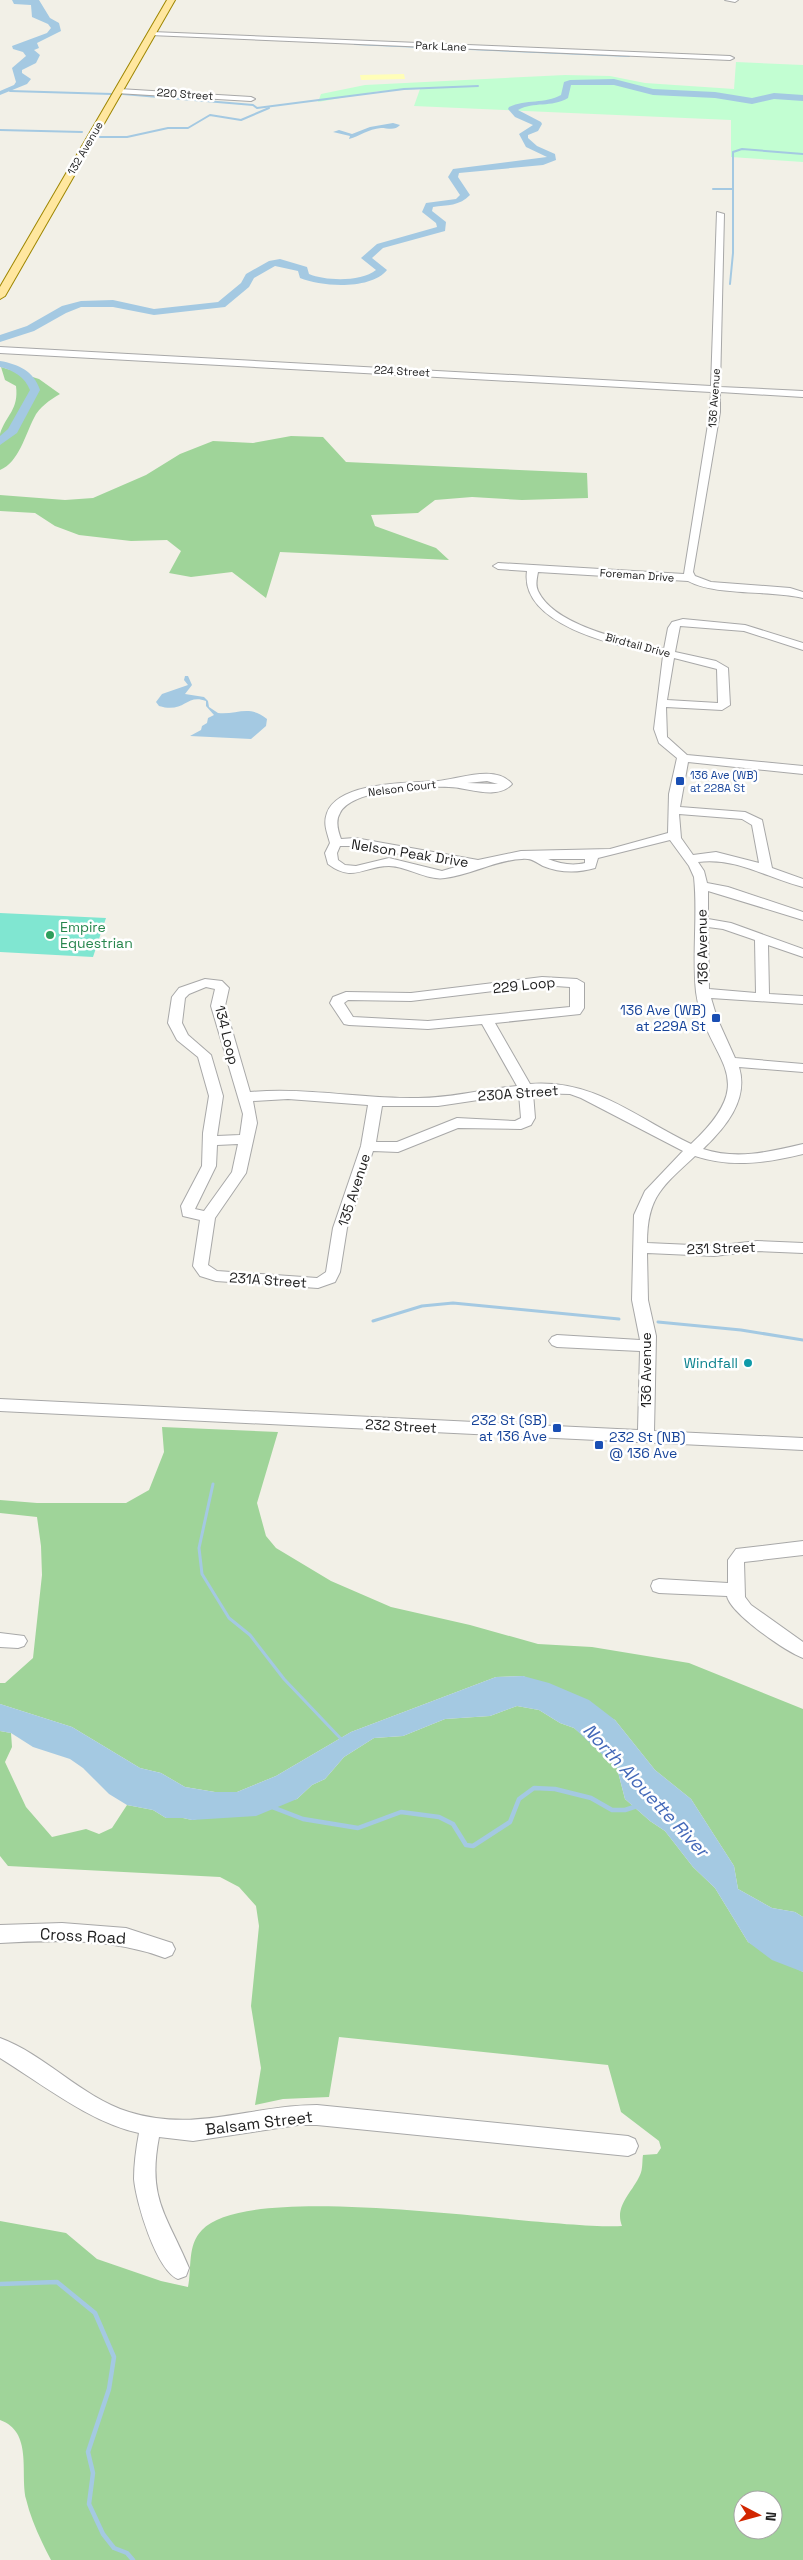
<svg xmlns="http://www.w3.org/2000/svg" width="803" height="2560" font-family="'Space Grotesk',sans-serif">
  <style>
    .forest { fill: #9fd499; fill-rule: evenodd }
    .sand { fill: #fffeb8 }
    .park { fill: #c2fed2 }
    .pitch { fill: #80e6d1 }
    .water { fill: #a4c9e2 }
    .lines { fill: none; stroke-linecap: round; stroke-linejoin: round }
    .stream-far2 { stroke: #a4c9e2; stroke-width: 2 }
    .stream-far1 { stroke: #a4c9e2; stroke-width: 3 }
    .stream { stroke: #a4c9e2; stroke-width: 4.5 }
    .river { fill: #a4c9e2; fill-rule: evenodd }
    .minor-casing { stroke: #a8a8a8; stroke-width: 2 }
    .major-casing { stroke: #9e8600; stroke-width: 2 }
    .minor { fill: #fff; fill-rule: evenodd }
    .major { fill: #ffe79f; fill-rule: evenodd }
    .transit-dot { fill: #1a4fb4; stroke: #fff; stroke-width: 2 }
    .leisure-dot { fill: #2e9e5b; stroke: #fff; stroke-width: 2 }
    .culture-dot { fill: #0f9aa8; stroke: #fff; stroke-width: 2 }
    .labels { text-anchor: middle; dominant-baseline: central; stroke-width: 5; stroke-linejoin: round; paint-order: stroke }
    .far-street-label { font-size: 11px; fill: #212121; stroke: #fff }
    .far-transit-label { font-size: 11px; fill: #164399; stroke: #fff; text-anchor: start }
    .street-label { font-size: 14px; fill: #212121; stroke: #fff }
    .leisure-label { font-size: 14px; fill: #27864d; stroke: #fff; text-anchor: start }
    .transit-label { font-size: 14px; fill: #164399; stroke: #fff; text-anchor: end }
    .culture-label { font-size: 14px; fill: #0d838f; stroke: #fff; text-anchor: end }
    .near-street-label { font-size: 16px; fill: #212121; stroke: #fff }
    .near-water-label { font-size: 18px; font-style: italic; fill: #4469b9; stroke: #fff }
  </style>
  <rect width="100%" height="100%" fill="#f2f0e7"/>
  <g class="forest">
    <path d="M1 367 39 379 60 394C50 400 39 407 34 418 25 435 19 462 0 470 0 460 0 444 0 434 6 415 19 410 16 386L5 380Z"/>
    <path d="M291 436 323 437 346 462 587 473 588 498 522 500 472 497 435 500 418 513 371 515 375 526 436 548 449 560 280 552 266 598 232 572 191 577 169 573 181 551 167 540 131 541 79 535 55 526 35 513 0 511V495L65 500 93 498 146 475 180 454 213 441 253 443Z"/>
    <path d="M162 1427 278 1432 257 1503 266 1536 276 1548 331 1581 391 1607 470 1625 538 1644 592 1647 689 1663 803 1709V1917L795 1912 772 1908 738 1889 734 1866 691 1799 655 1770 615 1720 523 1676 496 1677 351 1732 276 1776 237 1792H215L185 1787 161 1773 140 1768 72 1727 0 1704V1683H5L33 1658 42 1575 41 1546 37 1517 0 1513V1500L37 1503H126L149 1490 164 1452Z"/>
    <path d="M517 1706 539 1710 560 1723 574 1728 592 1743 617 1768 625 1799 650 1821 665 1831 693 1867 715 1888 748 1942 803 1972V2560H51C41 2541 31 2520 26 2499 20 2472 33 2432 0 2420V2221L66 2233 97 2259 161 2281 188 2287C192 2268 187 2245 202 2230 252 2177 541 2230 622 2226 614 2206 632 2193 640 2175 643 2169 642 2161 643 2155L657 2154 661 2148 659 2141 621 2112 608 2065 339 2037 329 2097 283 2099 255 2105 261 2068 251 2006 259 1926 256 1906 239 1887 220 1877 8 1866 0 1856V1731L11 1733 12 1747 5 1762 26 1807 52 1837 86 1829 99 1834 112 1828 127 1805 153 1810 166 1818H183L192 1820 297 1799 312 1785 325 1779 344 1757 374 1738 403 1736 445 1719 490 1716ZM743 2500H773V2530H743Z"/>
  </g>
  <path class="sand" d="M404 74 405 79 361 80 360 75Z"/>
  <path class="park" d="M736 62 803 65V162L731 157V120L414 106 420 89 379 91 318 102 321 94 365 85 565 75 610 76 645 83 734 89Z"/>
  <path class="pitch" d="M0 913 106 918 93 957 0 952Z"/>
  <g class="water">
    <path d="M12 0H39L50 18 59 23 61 31 37 43 39 48 34 50 40 55 36 63 22 70V73L31 79 27 84 0 95V91L14 85 16 82 12 68 26 56 23 52 13 49 12 46 47 33 51 28 48 24 32 17 31 5 14 4Z"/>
    <path d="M393 123 400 125C395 131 388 128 381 128 368 129 360 136 349 139L350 136 333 132 339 130 352 134 370 127Z"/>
    <path d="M185 676H188L192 685 185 694 204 697 208 701 209 707 218 713C237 715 249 704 267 719L266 726 251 739 190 736 201 730 202 726 207 723 208 718 214 715 206 706V701C186 693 185 714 159 706L156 702 162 694 188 685 184 680Z"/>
    <path d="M523 1676 549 1683 589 1700 615 1720 655 1770 691 1799 734 1866 738 1889 772 1908 795 1912 803 1917V1972L772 1960 748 1942 715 1888 693 1867 665 1831 650 1821 625 1799 617 1768 574 1728 560 1723 539 1710 517 1706 490 1716 445 1719 403 1736 374 1738 344 1757 325 1779 312 1785 297 1799 256 1816 192 1820 183 1818H166L153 1810 127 1805 109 1794 83 1768 70 1759 33 1747 11 1733 0 1731V1704L72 1727 140 1768 161 1773 185 1787 215 1792H237L276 1776 351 1732 496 1677Z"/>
  </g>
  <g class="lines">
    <g class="stream-far2">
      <path d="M355 44 465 49"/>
      <path d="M470 49 629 56"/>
      <path d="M10 91 112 94"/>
      <path d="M123 94 253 105 257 108 404 89 478 86"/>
      <path d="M0 130 82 132"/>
      <path d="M100 137H127L168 128H188L210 115 241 120 269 108"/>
      <path d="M713 189H733"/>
      <path d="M730 284 733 253V152L742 149 803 154"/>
    </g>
    <g class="stream-far1">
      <path d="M373 1321 422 1306 453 1303 619 1319"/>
      <path d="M658 1322 741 1330 803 1340"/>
      <path d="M213 1484 199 1548 202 1574 229 1618 250 1635 284 1679 343 1741"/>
    </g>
    <g class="stream">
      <path d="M272 1807 303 1819 358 1828 401 1812 439 1817 453 1824 466 1845 473 1846 510 1822 519 1799 534 1788 555 1789 591 1798 612 1810H625L637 1806"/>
      <path d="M0 2284 57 2282 95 2313 114 2357 109 2389 88 2452 93 2473 89 2504 103 2534 114 2548 127 2553 133 2560"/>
    </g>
    <g class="river">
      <path d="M614 79 653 89 715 92 752 98 774 93 803 95V101L774 99 752 104 715 98 653 95 614 85H571L568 98C551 108 534 101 518 110L541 122 542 124 538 131 528 135V138L537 146 555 154 556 160 543 165 459 173 458 177 470 195C460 206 447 205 433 207L432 211 446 222 445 231 383 248 372 258 387 270C371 290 322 287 300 278L298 271 275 266 254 278 249 287 225 307 154 315 113 307H81L66 313 34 331 0 342V335L27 326 62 306 81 301 113 300 154 309 218 302 241 283 246 274 269 261 280 259 307 267 309 274C326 281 361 282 376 270L361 258 377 244 437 227 436 223 422 212 426 203 456 199 460 195 448 177 453 169 547 157 526 147 519 134 533 125 515 117 508 109 509 107C526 99 545 104 561 95L564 82 570 80Z"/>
      <path d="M0 361C18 364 34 371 40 390L17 433 0 445V436L8 429 30 390C25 377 13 370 0 367Z"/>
    </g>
    <g class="minor-casing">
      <g id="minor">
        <path d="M725 0H738L735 2Z"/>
        <path d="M152 32 730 56 734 58 730 60 150 35Z"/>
        <path d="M119 89 251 97 255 99 251 101 116 93Z"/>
        <path d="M717 212 724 214 720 387 803 391V397L720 392V412L693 572 695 576 711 582 790 588 803 592V598C769 590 715 596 688 581L538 572C537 578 535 585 538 591 555 627 629 641 664 649L668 628 672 622 683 619 745 625 803 643V650L744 631 680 626 675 652 716 661 728 668 730 705 722 710 666 707 667 737 687 755 803 766V774L688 762 680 807 745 812 762 820 772 868 803 879V887C767 878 736 857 698 862L704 871 707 883 728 887 803 912V920L708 891V919L731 923 803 949V957L768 945 769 994 803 996V1004L711 998 717 1018 735 1058 803 1064V1072L739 1067C749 1100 725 1128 703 1149 737 1160 769 1152 803 1144V1154C766 1163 732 1168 695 1156 663 1186 647 1196 647 1243L714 1246 757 1241 803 1243V1253L757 1251 714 1256 647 1253 648 1300 656 1336 654 1431 803 1438V1450L0 1411V1399L638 1430 640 1351 557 1347 552 1345 549 1341 552 1337 557 1335 640 1340 632 1300 634 1215 645 1191 683 1151 581 1098 570 1094 533 1093 535 1118 531 1125 521 1129 458 1128 398 1152 373 1151 347 1228 340 1272 335 1282 318 1288 216 1281 200 1276 193 1266 200 1220 183 1216 181 1206 202 1166 203 1133 209 1096 198 1057 177 1040 168 1023 172 997 179 988 205 979 222 981 229 988 225 1006 250 1092C307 1087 362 1099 418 1098 451 1098 484 1089 517 1086L482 1024 428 1029 349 1025 344 1024 330 1003 333 997 346 992 411 993 542 977 577 979 584 983V1008L580 1014 495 1023 530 1084C595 1079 636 1118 691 1144 766 1074 705 1062 696 992 692 954 698 915 694 877L689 866 670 840 598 858 595 868C578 873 560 873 543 866 535 862 532 858 522 859 496 860 471 875 445 878 427 881 407 866 389 866 364 866 353 883 328 864L325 853 330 843C327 832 323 824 327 813 339 781 411 783 438 781 459 779 496 764 512 784 497 801 467 787 449 787 425 786 352 789 340 813 335 821 338 831 341 839L355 838 478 860 521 851 610 849 668 833 669 794 677 758 659 743 654 729 663 656C623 647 519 627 527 571L498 569 493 566 498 563 684 574 710 412 711 392 0 353V347L711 386ZM674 658 717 669 718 703 667 700ZM487 781 498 784 467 783ZM679 814 742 819 752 825 759 863 716 852 693 855 681 838ZM340 846H355L462 865 442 871 389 858 356 866 345 865 338 860 337 853ZM548 859H585V863C573 866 560 864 548 859ZM708 927 723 929 755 940 756 993 709 989ZM542 985 570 987V1007L428 1021 353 1017 344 1003 348 1000 411 1001ZM206 987 215 989 211 1006 243 1114 240 1135 217 1136 223 1096 211 1055 188 1035 182 1023 185 998 189 994ZM519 1094 521 1118 515 1121 457 1118 397 1142H376L382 1106H438ZM288 1099 368 1105 361 1146 333 1228 326 1272 317 1278 217 1271 208 1265 215 1218 246 1173 257 1123 253 1101ZM238 1144 232 1172 204 1211 195 1209 216 1166 217 1145Z"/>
        <path d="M803 1541V1555L744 1562 745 1597 751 1605 803 1642V1658C786 1652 730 1613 727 1596L659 1593 653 1591 651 1586 653 1581 659 1579 728 1583V1560L736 1549Z"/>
        <path d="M0 1633 24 1636 27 1641 24 1646 18 1648 0 1647Z"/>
        <path d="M62 1923 126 1928 172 1943 175 1949 172 1955 165 1958C111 1938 56 1940 0 1943V1925Z"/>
        <path d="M0 2038C46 2055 81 2097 129 2112 197 2133 251 2105 317 2105L628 2136 635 2139 638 2146 635 2153 628 2156 317 2125H298L193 2141 159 2137C147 2199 167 2215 189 2268L186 2276 178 2279C156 2270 136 2202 134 2179 134 2164 136 2149 139 2133 91 2123 42 2084 0 2058Z"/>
      </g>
    </g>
    <g class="major-casing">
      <path id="major" d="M167 0H175L5 296 0 299V287Z"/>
    </g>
    <use href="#minor" class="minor"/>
    <use href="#major" class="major"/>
  </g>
  <g class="transit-dot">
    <rect x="675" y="776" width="10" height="10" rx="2.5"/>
    <rect x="711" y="1013" width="10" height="10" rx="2.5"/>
    <rect x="552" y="1423" width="10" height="10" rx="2.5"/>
    <rect x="594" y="1440" width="10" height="10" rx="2.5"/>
  </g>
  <circle class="leisure-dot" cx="50" cy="935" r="5"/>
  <circle class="culture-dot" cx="748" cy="1363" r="5"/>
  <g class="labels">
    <g class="far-street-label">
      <text transform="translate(441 46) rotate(2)">Park Lane</text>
      <text transform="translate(185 94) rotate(4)">220 Street</text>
      <text transform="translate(85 148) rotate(-60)">132 Avenue</text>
      <text transform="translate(402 371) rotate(3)">224 Street</text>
      <text transform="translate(714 398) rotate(-86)">136 Avenue</text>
      <text transform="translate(637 575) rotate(4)">Foreman Drive</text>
      <text transform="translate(638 645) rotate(15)">Birdtail Drive</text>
      <text transform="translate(402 788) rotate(-7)">Nelson Court</text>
    </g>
    <g class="far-transit-label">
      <text x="690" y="775">136 Ave (WB)<tspan x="690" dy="13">at 228A St</tspan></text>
    </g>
    <g class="street-label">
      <text transform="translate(410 853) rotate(9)">Nelson Peak Drive</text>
      <text transform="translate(702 947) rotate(-91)">136 Avenue</text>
      <text transform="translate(524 985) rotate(-6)">229 Loop</text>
      <text transform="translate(227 1035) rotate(76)">134 Loop</text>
      <text transform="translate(518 1093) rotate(-4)">230A Street</text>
      <text transform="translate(354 1190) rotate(-72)">135 Avenue</text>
      <text transform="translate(721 1248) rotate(-2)">231 Street</text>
      <text transform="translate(268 1280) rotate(4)">231A Street</text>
      <text transform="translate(646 1370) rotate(-90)">136 Avenue</text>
      <text transform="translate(401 1426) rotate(3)">232 Street</text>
    </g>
    <g class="leisure-label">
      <text x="60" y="927">Empire<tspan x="60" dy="16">Equestrian</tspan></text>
    </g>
    <g class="transit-label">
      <text x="706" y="1010">136 Ave (WB)<tspan x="706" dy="16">at 229A St</tspan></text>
      <text x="547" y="1420">232 St (SB)<tspan x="547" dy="16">at 136 Ave</tspan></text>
      <text x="609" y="1437" text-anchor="start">232 St (NB)<tspan x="609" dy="16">@ 136 Ave</tspan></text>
    </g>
    <g class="culture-label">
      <text x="738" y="1363">Windfall</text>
    </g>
    <g class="near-street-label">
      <text transform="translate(83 1936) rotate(3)">Cross Road</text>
      <text transform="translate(259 2123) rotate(-7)">Balsam Street</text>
    </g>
    <g class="near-water-label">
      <text transform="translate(646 1790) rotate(47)">North Alouette River</text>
    </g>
  </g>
  <g transform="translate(758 2515) rotate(96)"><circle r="24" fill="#ffffff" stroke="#a6a6a6"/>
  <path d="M0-4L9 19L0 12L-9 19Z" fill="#d22600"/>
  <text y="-8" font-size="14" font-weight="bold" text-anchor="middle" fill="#212121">N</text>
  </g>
</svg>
